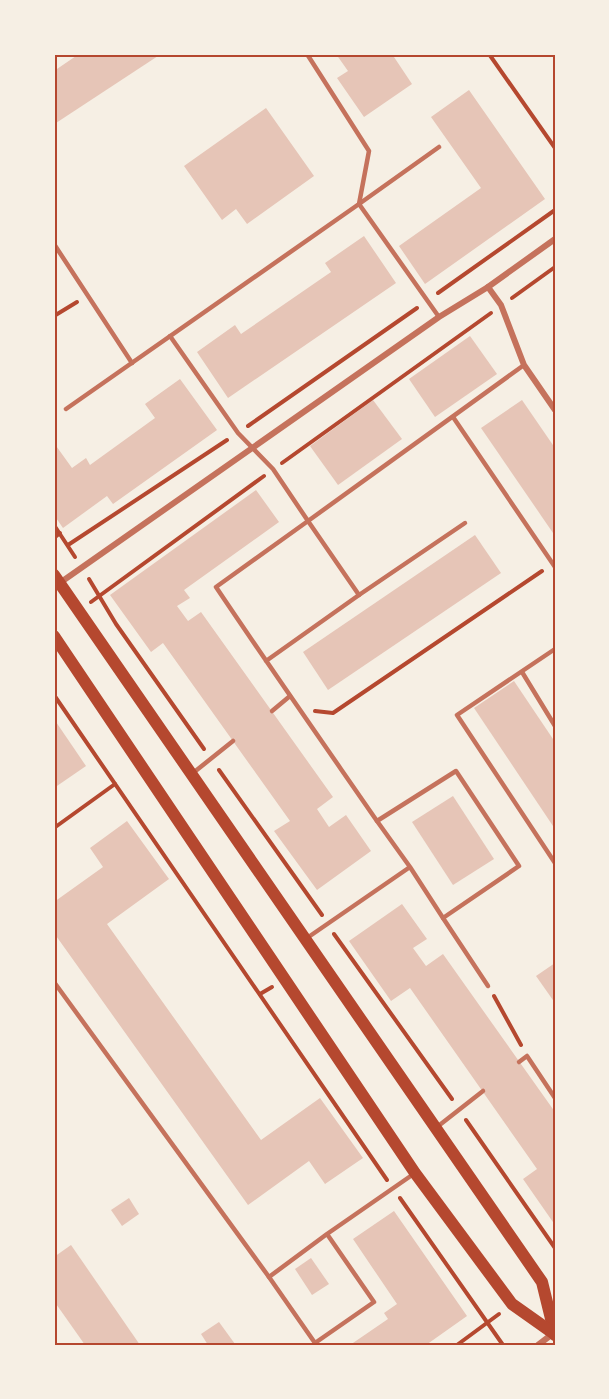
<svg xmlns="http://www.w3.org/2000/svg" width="609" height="1399" font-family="Overpass,sans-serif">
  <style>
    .building { fill: #e6c5b7 }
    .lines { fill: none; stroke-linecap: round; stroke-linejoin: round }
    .path { stroke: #b5482f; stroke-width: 4 }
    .service { stroke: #c5725c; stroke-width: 4.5 }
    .minor { stroke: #c5725c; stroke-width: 6 }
    .secondary { stroke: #b5482f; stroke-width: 12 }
    .neatline { fill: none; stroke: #b5482f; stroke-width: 2 }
  </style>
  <rect width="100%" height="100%" fill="#f6efe4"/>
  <g class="building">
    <path d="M79 54H161L56 123 54 71Z"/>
    <path d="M336 54H392L412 84 364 117 337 78 348 71Z"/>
    <path d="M469 90 545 199 425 284 399 246 481 188 431 117Z"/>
    <path d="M266 108 314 176 247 224 236 209 222 220 184 166Z"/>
    <path d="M364 236 396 283 228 398 197 352 235 325 241 334 331 272 325 263Z"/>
    <path d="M470 336 497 374 435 417 409 379Z"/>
    <path d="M180 379 217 430 113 504 107 496 63 528 54 515V443L72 468 86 458 90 465 155 418 145 404Z"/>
    <path d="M373 400 402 439 338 485 310 446Z"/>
    <path d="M522 400 555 448 553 533 481 428Z"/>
    <path d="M256 490 279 522 184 590 190 598 177 606 188 621 201 612 333 797 317 809 329 827 346 815 371 851 317 890 274 831 290 821 163 643 151 652 110 595Z"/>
    <path d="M475 535 501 573 328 690 303 652Z"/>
    <path d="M514 681 555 742V829L474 708Z"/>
    <path d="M54 719 86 766 54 788Z"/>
    <path d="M453 796 494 859 453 885 412 822Z"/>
    <path d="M127 821 169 879 107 924 261 1140 320 1098 363 1158 325 1184 309 1161 248 1205 54 933V902L103 867 90 848Z"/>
    <path d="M402 904 427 939 413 948 426 966 443 954 555 1112V1225L523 1179 537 1169 410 988 391 1001 349 941Z"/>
    <path d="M555 963V1003L536 976Z"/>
    <path d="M129 1198 139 1214 122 1226 111 1210Z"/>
    <path d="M394 1211 467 1316 426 1345H350L388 1319 384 1313 397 1304 353 1239Z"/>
    <path d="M71 1245 140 1345H85L54 1301V1257Z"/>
    <path d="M311 1258 329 1284 312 1295 295 1269Z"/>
    <path d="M219 1322 235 1344 233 1345H208L201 1334Z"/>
  </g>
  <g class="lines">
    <g class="path">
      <path d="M489 54 555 148"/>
      <path d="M438 293 555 210"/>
      <path d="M512 298 555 267"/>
      <path d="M54 316 77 302"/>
      <path d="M248 426 417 308"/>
      <path d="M282 463 491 313"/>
      <path d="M54 525 75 557"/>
      <path d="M54 538 60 533"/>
      <path d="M68 545 227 440"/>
      <path d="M89 579 116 624 204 749"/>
      <path d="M91 602 264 476"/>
      <path d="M54 695 387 1180"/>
      <path d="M315 711 333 713 542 571"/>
      <path d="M219 770 322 915"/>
      <path d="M54 828 115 784"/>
      <path d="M334 934 452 1099"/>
      <path d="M260 994 272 987"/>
      <path d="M494 996 521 1045"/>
      <path d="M466 1120 555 1248"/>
      <path d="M400 1198 503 1345"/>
      <path d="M457 1345 499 1314"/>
    </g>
    <g class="service">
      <path d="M439 147 359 204 439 317"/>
      <path d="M54 244 132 363"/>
      <path d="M170 336 238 433 273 469 308 521 524 365"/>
      <path d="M66 409 359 204 369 151 307 54"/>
      <path d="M453 417 555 567"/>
      <path d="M359 595 465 523"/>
      <path d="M555 649 457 715 555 863"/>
      <path d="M266 661 359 595 308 521 216 587C269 666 323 743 377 821"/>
      <path d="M522 672 555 726"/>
      <path d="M272 711 290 696"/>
      <path d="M193 773 233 741"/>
      <path d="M443 918 488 986"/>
      <path d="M307 938 410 867 377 821 456 771 519 866 443 918 410 867"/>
      <path d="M54 982 269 1277"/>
      <path d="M519 1062 527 1056 555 1098"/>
      <path d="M437 1127 483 1091"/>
      <path d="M327 1234 269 1277 315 1343 374 1302 327 1234 415 1173"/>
    </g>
    <g class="minor">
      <path d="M488 287 501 305 524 365 555 410"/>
      <path d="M54 587 439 317 488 287 555 239"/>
      <path d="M538 1345 555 1332"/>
    </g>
    <g class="secondary">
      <path d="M54 575 542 1282 555 1335"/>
      <path d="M54 636 415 1173 512 1304 553 1333"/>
    </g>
  </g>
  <rect width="609" height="1399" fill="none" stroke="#f6efe4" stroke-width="111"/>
  <rect x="56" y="56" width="498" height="1288" class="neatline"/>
</svg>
